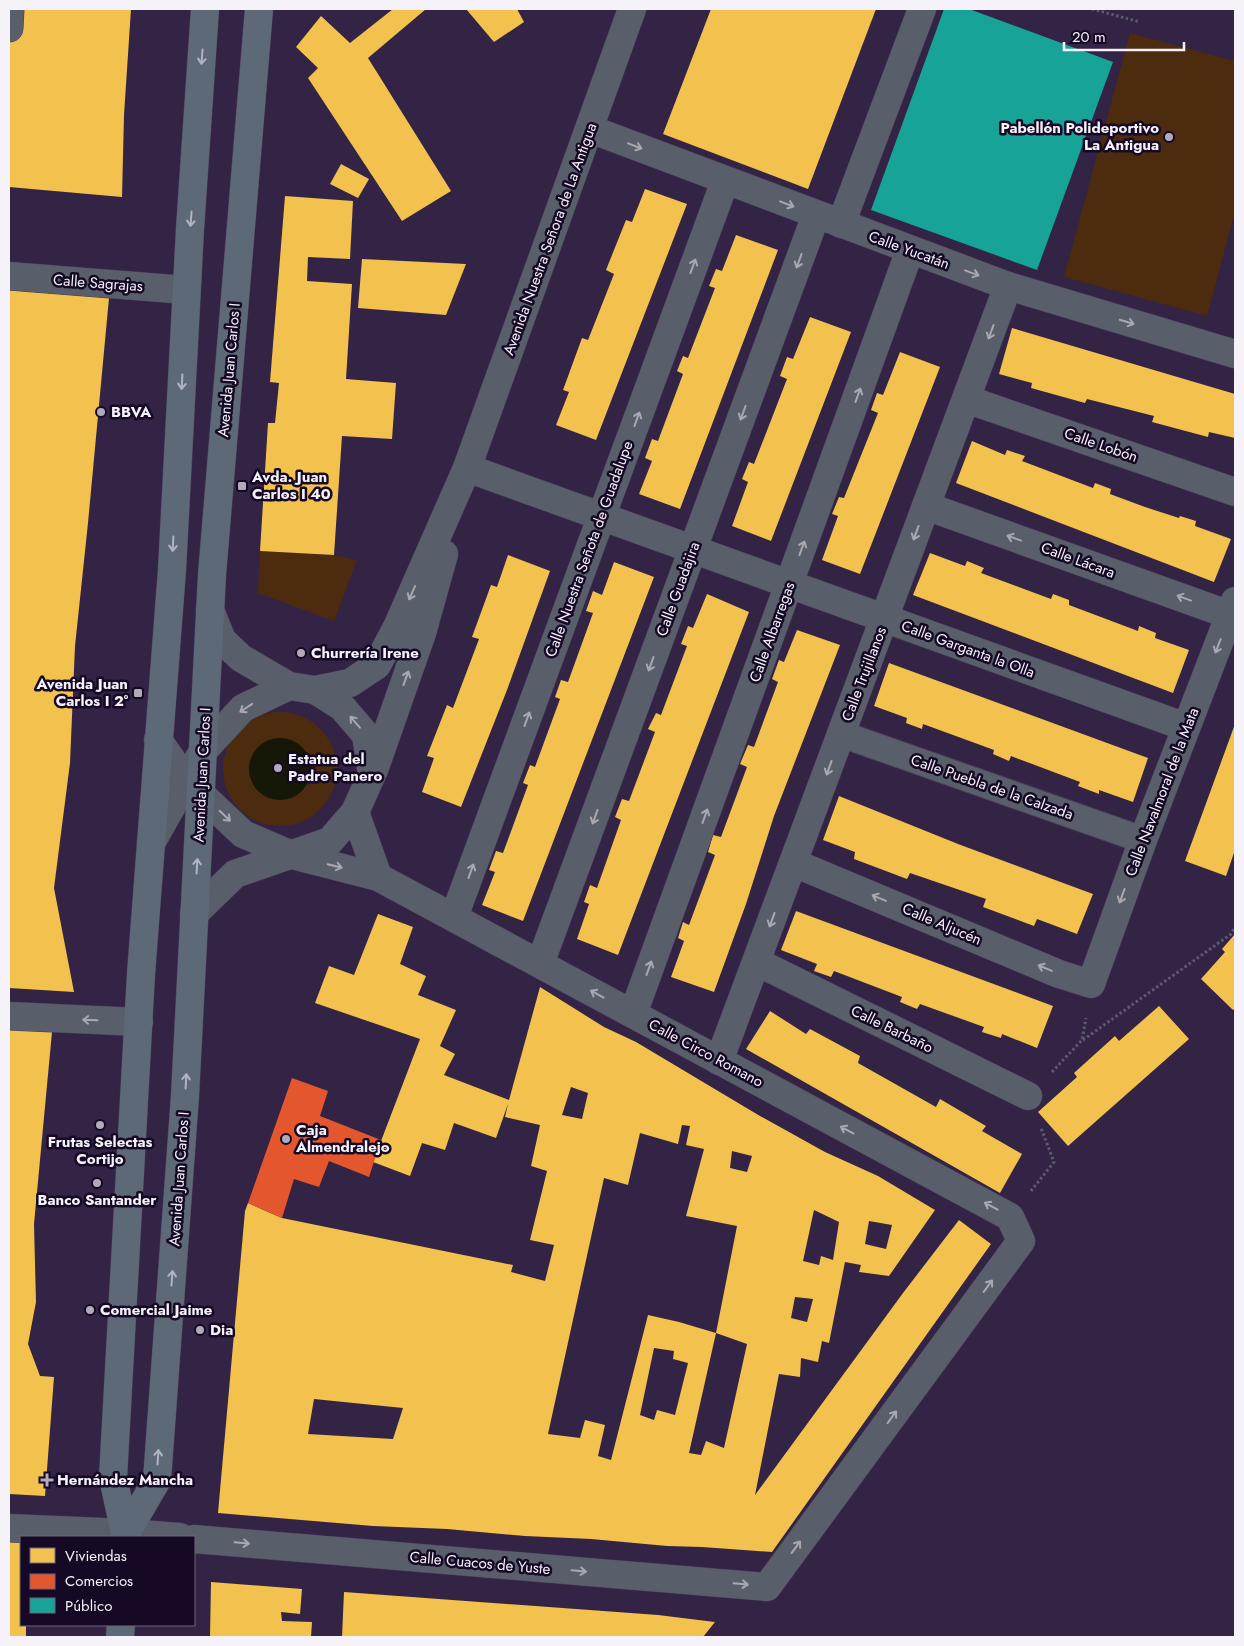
<svg xmlns="http://www.w3.org/2000/svg" width="1244" height="1646" font-family="Jost,sans-serif">
  <style>
    .green { fill: #4c2b0f }
    .water { fill: #151807 }
    .homes { fill: #f2c14e; fill-rule: evenodd }
    .shops { fill: #e4572e }
    .public { fill: #17a398 }
    .lines { fill: none; stroke-linecap: round; stroke-linejoin: round }
    .pedestrian-casing { stroke: #4a3e58; stroke-width: 28 }
    .minor-casing { stroke: #4a3e58; stroke-width: 29 }
    .primary-casing { stroke: #4a3e58; stroke-width: 29 }
    .path { stroke: #5c5c6b; stroke-width: 3; stroke-dasharray: 2.5 2.5; stroke-linecap: butt }
    .pedestrian { stroke: #595f6a; stroke-width: 26 }
    .minor { stroke: #595f6a; stroke-width: 28 }
    .primary { stroke: #5e6977; stroke-width: 28 }
    .oneway { stroke: #b1b4bf }
    .oneway2 { stroke: #a7a8b2 }
    .poi-dot { fill: #b1aabb; stroke: #150925; stroke-width: 2 }
    .labels { text-anchor: middle; dominant-baseline: central; stroke-width: 5; stroke-linejoin: round; paint-order: stroke }
    .poi-label { font-size: 15px; font-weight: bold; fill: #f5f2fa; stroke: #150925; text-anchor: start }
    .street-label { font-size: 15px; fill: #f5f2fa; stroke: #150925 }
  </style>
  <rect width="100%" height="100%" fill="#332345"/>
  <g class="green">
    <path d="M1130 33 1235 61V212L1207 316 1064 277Z"/>
    <path d="M260 551 334 555 357 560 334 621 258 593Z"/>
    <circle cx="280" cy="769" r="57"/>
  </g>
  <circle class="water" cx="280" cy="769" r="31"/>
  <g class="homes">
    <path d="M10 9H131L124 115 122 197 9 187V28Z"/>
    <path d="M393 9H426L368 58 451 191 402 221 308 78 318 68 296 47 321 16 350 43Z"/>
    <path d="M466 9H517L524 22 494 42Z"/>
    <path d="M711 9H876L808 189 663 134Z"/>
    <path d="M341 164 369 179 358 198 330 184Z"/>
    <path d="M645 189 687 204 596 440 556 425 569 392 563 390 582 338 588 340 614 274 606 270 626 220 632 222Z"/>
    <path d="M285 196 353 201 350 259 308 257 307 281 352 284 346 379 396 383 392 439 342 436 334 555 260 551 268 423H275L279 383 270 382Z"/>
    <path d="M736 235 778 250 680 509 639 494 652 461 645 458 652 439 658 441 683 374 677 371 683 356 688 358 715 288 709 286 716 269 722 271Z"/>
    <path d="M362 259 466 264 446 315 358 308Z"/>
    <path d="M9 290 109 298 88 523 75 646 70 763 54 888 74 992 9 988Z"/>
    <path d="M810 317 851 332 771 541 732 526 748 482 742 479 749 462 754 464 787 379 780 376 787 357 793 359Z"/>
    <path d="M1012 328 1235 394V438L1209 432 1208 437 1152 422 1154 416 1087 399 1085 403 1031 388 1032 383 999 374Z"/>
    <path d="M900 352 940 367 860 574 822 560 838 516 832 514 839 497 844 498 878 413 871 410 877 393 883 395Z"/>
    <path d="M972 441 1005 455 1007 450 1025 456 1022 461 1093 488 1095 483 1111 489 1110 494 1145 507 1179 518 1180 516 1196 521 1195 526 1231 539 1214 582 956 483Z"/>
    <path d="M930 553 965 566 967 561 984 568 981 573 1051 599 1053 594 1069 600V605L1138 631 1139 626 1156 633 1155 638 1189 650 1173 693 913 595Z"/>
    <path d="M508 555 550 571 507 690 461 807 422 792 434 758 427 756 447 705 453 708 479 639 472 637 491 585 497 587Z"/>
    <path d="M614 562 654 577 523 921 482 905 495 872 489 870 496 851 503 853 528 785 523 783 530 765 535 767 560 699 555 697 561 680 568 682 593 613 586 611 593 591 602 595Z"/>
    <path d="M707 594 749 612 618 955 577 939 589 904 584 902 590 885 597 888 621 820 615 817 622 799 629 801 655 732 648 729 656 713 661 715 687 646 681 644 688 626 693 628Z"/>
    <path d="M797 630 840 645 774 816 746 904 714 992 671 977 684 941 678 938 683 922 689 925 715 855 708 852 713 835 721 837 747 767 740 764 748 745 754 747 778 682 772 679 779 660 784 662Z"/>
    <path d="M889 663 1148 758 1133 802 1099 790V794L1078 786 1080 782 1011 756 1009 761 993 754 994 750 923 724 922 729 906 723 907 718 874 706Z"/>
    <path d="M1235 724V850L1226 876 1185 861Z"/>
    <path d="M839 796 958 844 1093 894 1077 934 1037 919 1034 926 983 907 986 899 910 873 907 879 854 859 855 852 823 840Z"/>
    <path d="M796 911 1053 1006 1037 1048 1002 1034 1001 1038 982 1032 984 1027 920 1004 917 1009 900 1002 902 997 834 971 831 977 814 971 817 964 781 950Z"/>
    <path d="M378 914 413 927 400 964 426 976 418 995 456 1010 440 1046 455 1054 444 1075 509 1100 540 987 604 1027 636 1042 760 1116 825 1152 878 1176 935 1210 889 1276 859 1272 861 1265 845 1262 829 1343 822 1341 818 1362 801 1358 800 1377 779 1374 755 1495 903 1293 959 1220 991 1244 772 1552 702 1547 667 1546 591 1539 525 1536 447 1529 373 1526 218 1513 245 1211 248 1203 282 1218 513 1265 511 1272 545 1281 554 1245 530 1240 547 1171 531 1166 540 1125 505 1117 508 1104 496 1138 454 1123 445 1150 422 1143 410 1176 373 1162 420 1039 315 1003 329 966 354 975ZM571 1087 588 1093 582 1119 562 1115ZM682 1125 690 1126 686 1145 704 1149 686 1216 737 1226 716 1333 679 1322 648 1315 611 1460 598 1456 605 1425 585 1420 580 1438 548 1434 604 1178 628 1185 640 1133 678 1144ZM732 1151 752 1156 747 1172 730 1168ZM814 1210 839 1222 833 1260 821 1256 819 1265 803 1261ZM869 1221 892 1225 886 1249 865 1244ZM795 1297 813 1299 807 1322 791 1318ZM716 1333 747 1344 724 1448 706 1441 701 1455 689 1453ZM654 1348 674 1351 673 1359 688 1363 675 1415 657 1410 654 1420 640 1415ZM314 1399 403 1408 393 1439 308 1434Z"/>
    <path d="M1235 934V1008L1233 1010 1201 979 1225 952 1222 949Z"/>
    <path d="M1159 1006 1189 1039 1068 1146 1038 1112 1077 1077 1074 1073 1115 1036 1119 1041Z"/>
    <path d="M770 1011 806 1034 810 1029 860 1056 858 1063 936 1107 940 1099 986 1126 982 1131 1022 1154 1000 1193 746 1049Z"/>
    <path d="M9 1029 52 1032 34 1224 36 1302 28 1344 40 1376 54 1377 45 1496 9 1494Z"/>
    <path d="M9 1538H21V1625H26V1637H9Z"/>
    <path d="M211 1582 302 1589 300 1614 281 1612 282 1621 312 1622 311 1637H210Z"/>
    <path d="M344 1592 658 1615 715 1622 703 1637H342Z"/>
  </g>
  <path class="shops" d="M292 1078 328 1091 320 1116 381 1140 369 1177 329 1161 319 1187 294 1179 282 1218 248 1203Z"/>
  <path class="public" d="M944 9H969L1113 62 1037 270 871 210Z"/>
  <g class="lines">
    <g class="pedestrian-casing">
      <path id="pedestrian" d="M841 734 1143 840"/>
    </g>
    <g class="minor-casing">
      <g id="minor">
        <path d="M9 28 10 9"/>
        <path d="M590 129 1008 286 1235 354"/>
        <path d="M841 224 922 9"/>
        <path d="M9 276 186 290"/>
        <path d="M966 399 1235 492"/>
        <path d="M467 468 1186 727"/>
        <path d="M926 506 1230 615"/>
        <path d="M315 690 350 683 377 665 398 625 467 468 632 9"/>
        <path d="M158 740 186 780 243 834 292 855 378 877 1010 1217 1021 1241 767 1587 194 1539"/>
        <path d="M374 770 422 633 444 554"/>
        <path d="M355 812 378 877"/>
        <path d="M151 843 203 751 243 708 289 686"/>
        <path d="M794 863 1059 974 1091 984 1143 840 1235 601"/>
        <path d="M194 914 235 874 330 841 355 812 372 774 366 735 342 707 315 690 289 686 241 658 222 640 210 610"/>
        <path d="M454 917 725 181"/>
        <path d="M757 962 1028 1096"/>
        <path d="M540 964 816 215"/>
        <path d="M633 1014 910 250"/>
        <path d="M9 1016 139 1022"/>
        <path d="M719 1061 1008 286"/>
        <path d="M9 1528 126 1533 180 1537"/>
      </g>
    </g>
    <g class="primary-casing">
      <g id="primary">
        <path d="M126 1533 157 1480 185 1096 212 575 259 9"/>
        <path d="M126 1537 113 1478 141 974 172 570 190 229 205 9"/>
        <path d="M120 1637 121 1625"/>
      </g>
    </g>
    <g class="path">
      <path d="M1092 9 1140 22"/>
      <path d="M1083 1040 1231 934 1235 927"/>
      <path d="M1052 1072 1082 1040 1086 1018"/>
      <path d="M1031 1191 1054 1162 1041 1128"/>
    </g>
    <use href="#pedestrian" class="pedestrian"/>
    <use href="#minor" class="minor"/>
    <use href="#primary" class="primary"/>
  </g>
  <defs><path id="oneway-shaft" d="M-6 0H5M1.5-3L5.5 0L1.5 3" fill="none" stroke-width="1.6" stroke-linecap="round" stroke-linejoin="round" transform="scale(1.25)"/></defs>
  <g class="oneway">
    <use href="#oneway-shaft" transform="translate(202 57) rotate(94)"/>
    <use href="#oneway-shaft" transform="translate(191 219) rotate(94)"/>
    <use href="#oneway-shaft" transform="translate(182 382) rotate(93)"/>
    <use href="#oneway-shaft" transform="translate(173 544) rotate(93)"/>
    <use href="#oneway-shaft" transform="translate(197 866) rotate(-87)"/>
    <use href="#oneway-shaft" transform="translate(186 1081) rotate(-87)"/>
    <use href="#oneway-shaft" transform="translate(172 1278) rotate(-86)"/>
    <use href="#oneway-shaft" transform="translate(158 1457) rotate(-86)"/>
  </g>
  <g class="oneway2">
    <use href="#oneway-shaft" transform="translate(635 146) rotate(21)"/>
    <use href="#oneway-shaft" transform="translate(787 204) rotate(21)"/>
    <use href="#oneway-shaft" transform="translate(799 261) rotate(110)"/>
    <use href="#oneway-shaft" transform="translate(693 266) rotate(-70)"/>
    <use href="#oneway-shaft" transform="translate(972 273) rotate(20)"/>
    <use href="#oneway-shaft" transform="translate(1127 322) rotate(17)"/>
    <use href="#oneway-shaft" transform="translate(991 332) rotate(110)"/>
    <use href="#oneway-shaft" transform="translate(858 395) rotate(-70)"/>
    <use href="#oneway-shaft" transform="translate(743 413) rotate(110)"/>
    <use href="#oneway-shaft" transform="translate(637 419) rotate(-70)"/>
    <use href="#oneway-shaft" transform="translate(916 533) rotate(110)"/>
    <use href="#oneway-shaft" transform="translate(1014 538) rotate(-160)"/>
    <use href="#oneway-shaft" transform="translate(802 548) rotate(-70)"/>
    <use href="#oneway-shaft" transform="translate(412 593) rotate(114)"/>
    <use href="#oneway-shaft" transform="translate(1184 598) rotate(-160)"/>
    <use href="#oneway-shaft" transform="translate(1218 646) rotate(111)"/>
    <use href="#oneway-shaft" transform="translate(651 664) rotate(110)"/>
    <use href="#oneway-shaft" transform="translate(406 678) rotate(-70)"/>
    <use href="#oneway-shaft" transform="translate(246 708) rotate(146)"/>
    <use href="#oneway-shaft" transform="translate(527 719) rotate(-70)"/>
    <use href="#oneway-shaft" transform="translate(355 722) rotate(-131)"/>
    <use href="#oneway-shaft" transform="translate(829 768) rotate(110)"/>
    <use href="#oneway-shaft" transform="translate(225 816) rotate(44)"/>
    <use href="#oneway-shaft" transform="translate(705 816) rotate(-70)"/>
    <use href="#oneway-shaft" transform="translate(595 817) rotate(110)"/>
    <use href="#oneway-shaft" transform="translate(335 866) rotate(14)"/>
    <use href="#oneway-shaft" transform="translate(471 871) rotate(-70)"/>
    <use href="#oneway-shaft" transform="translate(1122 896) rotate(110)"/>
    <use href="#oneway-shaft" transform="translate(879 898) rotate(-157)"/>
    <use href="#oneway-shaft" transform="translate(772 920) rotate(110)"/>
    <use href="#oneway-shaft" transform="translate(649 968) rotate(-70)"/>
    <use href="#oneway-shaft" transform="translate(1045 968) rotate(-157)"/>
    <use href="#oneway-shaft" transform="translate(597 994) rotate(-151)"/>
    <use href="#oneway-shaft" transform="translate(90 1020) rotate(-178)"/>
    <use href="#oneway-shaft" transform="translate(847 1130) rotate(-152)"/>
    <use href="#oneway-shaft" transform="translate(991 1206) rotate(-152)"/>
    <use href="#oneway-shaft" transform="translate(988 1286) rotate(-54)"/>
    <use href="#oneway-shaft" transform="translate(892 1417) rotate(-54)"/>
    <use href="#oneway-shaft" transform="translate(242 1543) rotate(5)"/>
    <use href="#oneway-shaft" transform="translate(796 1547) rotate(-54)"/>
    <use href="#oneway-shaft" transform="translate(579 1571) rotate(5)"/>
    <use href="#oneway-shaft" transform="translate(741 1584) rotate(5)"/>
  </g>
  <g class="poi-dot">
    <circle cx="1169" cy="137" r="5"/>
    <circle cx="101" cy="412" r="5"/>
    <rect x="237" y="481" width="10" height="10" rx="2.5"/>
    <circle cx="301" cy="653" r="5"/>
    <rect x="133" y="688" width="10" height="10" rx="2.5"/>
    <circle cx="278" cy="768" r="5"/>
    <circle cx="100" cy="1125" r="5"/>
    <circle cx="286" cy="1139" r="5"/>
    <circle cx="97" cy="1183" r="5"/>
    <circle cx="90" cy="1310" r="5"/>
    <circle cx="200" cy="1330" r="5"/>
    <path d="M44.5 1472.5h5v5h5v5h-5v5h-5v-5h-5v-5h5z"/>
  </g>
  <g class="labels">
    <g class="poi-label">
      <text x="1159" y="128" text-anchor="end">Pabellón Polideportivo<tspan x="1159" dy="17">La Antigua</tspan></text>
      <text x="111" y="412">BBVA</text>
      <text x="252" y="477">Avda. Juan<tspan x="252" dy="17">Carlos I 40</tspan></text>
      <text x="311" y="653">Churrería Irene</text>
      <text x="128" y="684" text-anchor="end">Avenida Juan<tspan x="128" dy="17">Carlos I 2º</tspan></text>
      <text x="288" y="759">Estatua del<tspan x="288" dy="17">Padre Panero</tspan></text>
      <text x="296" y="1130">Caja<tspan x="296" dy="17">Almendralejo</tspan></text>
      <text x="100" y="1142" text-anchor="middle">Frutas Selectas<tspan x="100" dy="17">Cortijo</tspan></text>
      <text x="97" y="1200" text-anchor="middle">Banco Santander</text>
      <text x="100" y="1310">Comercial Jaime</text>
      <text x="210" y="1330">Dia</text>
      <text x="57" y="1480">Hernández Mancha</text>
    </g>
    <g class="street-label">
      <text transform="translate(550 239) rotate(-70)">Avenida Nuestra Señora de La Antigua</text>
      <text transform="translate(909 250) rotate(20)">Calle Yucatán</text>
      <text transform="translate(98 283) rotate(4)">Calle Sagrajas</text>
      <text transform="translate(229 370) rotate(-85)">Avenida Juan Carlos I</text>
      <text transform="translate(1101 445) rotate(19)">Calle Lobón</text>
      <text transform="translate(589 549) rotate(-70)">Calle Nuestra Señota de Guadalupe</text>
      <text transform="translate(1078 560) rotate(20)">Calle Lácara</text>
      <text transform="translate(678 589) rotate(-70)">Calle Guadajira</text>
      <text transform="translate(772 632) rotate(-70)">Calle Albarregas</text>
      <text transform="translate(968 649) rotate(20)">Calle Garganta la Olla</text>
      <text transform="translate(864 674) rotate(-69)">Calle Trujillanos</text>
      <text transform="translate(202 775) rotate(-87)">Avenida Juan Carlos I</text>
      <text transform="translate(992 787) rotate(19)">Calle Puebla de la Calzada</text>
      <text transform="translate(1162 792) rotate(-69)">Calle Navalmoral de la Mata</text>
      <text transform="translate(942 924) rotate(23)">Calle Aljucén</text>
      <text transform="translate(892 1029) rotate(26)">Calle Barbaño</text>
      <text transform="translate(706 1053) rotate(28)">Calle Circo Romano</text>
      <text transform="translate(179 1179) rotate(-86)">Avenida Juan Carlos I</text>
      <text transform="translate(480 1563) rotate(5)">Calle Cuacos de Yuste</text>
    </g>
  </g>
  <rect width="1244" height="1646" fill="none" stroke="#f5f2fa" stroke-width="20"/>
  <rect x="20" y="1536" width="175" height="90" fill="#150925" stroke="#6f667a"/>
  <rect x="30" y="1548" width="25" height="15" fill="#f2c14e" stroke="#6f667a"/>
  <text x="65" y="1561" font-size="15" fill="#f5f2fa">Viviendas</text>
  <rect x="30" y="1574" width="25" height="15" fill="#e4572e" stroke="#6f667a"/>
  <text x="65" y="1586" font-size="15" fill="#f5f2fa">Comercios</text>
  <rect x="30" y="1598" width="25" height="15" fill="#17a398" stroke="#6f667a"/>
  <text x="65" y="1611" font-size="15" fill="#f5f2fa">Público</text>
  <path d="M1064 42v8h120v-8" fill="none" stroke="#f5f2fa" stroke-width="2.5"/>
  <text x="1072" y="42" font-size="15" fill="#f5f2fa" stroke="#150925" stroke-width="4" paint-order="stroke">20 m</text>
</svg>
